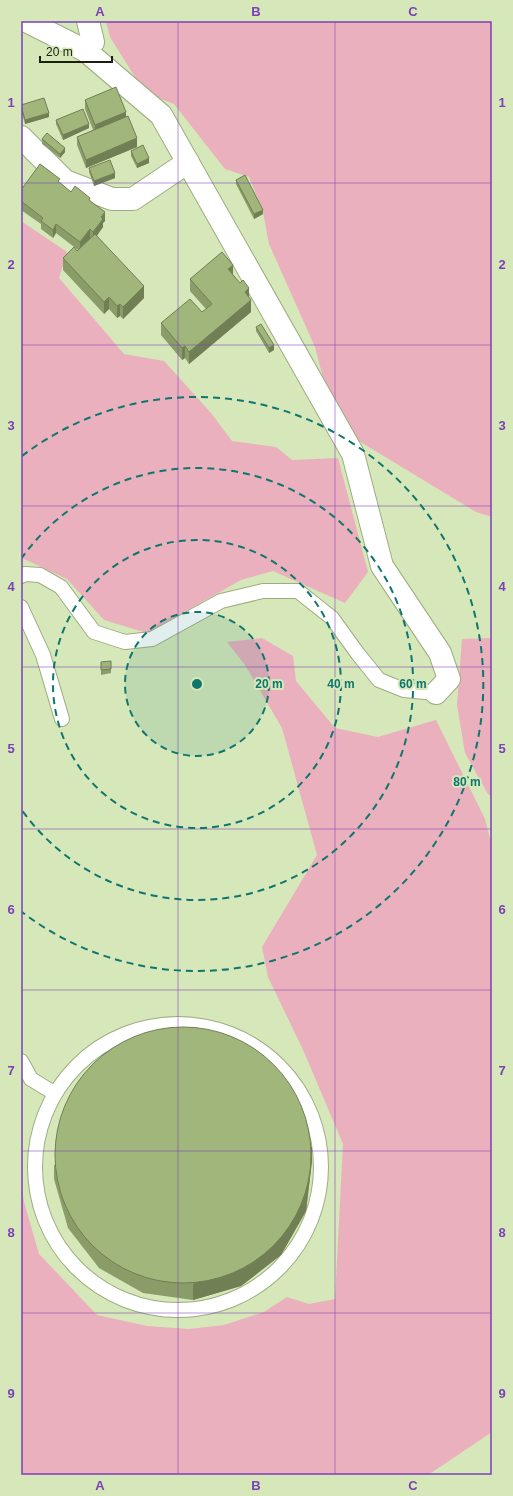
<svg xmlns="http://www.w3.org/2000/svg" width="513" height="1496" font-family="Arial,sans-serif">
  <style>
    .green { fill: #eab0bd }
    .lines { fill: none; stroke-linecap: round; stroke-linejoin: round }
    .lane-casing { stroke: #9dad80; stroke-width: 16 }
    .street-casing { stroke: #9dad80; stroke-width: 24 }
    .lane { stroke: #fff; stroke-width: 14 }
    .street { stroke: #fff; stroke-width: 22 }
    .wall { fill: #8a9d69 }
    .shaded-wall { fill: #717f55 }
    .building { fill: #a1b67a; stroke: #717f55 }
    .grid { fill: none; stroke: #7c40b6; stroke-width: 1; stroke-opacity: 0.55 }
    .ring { fill: none; stroke: #0f766e; stroke-width: 2; stroke-dasharray: 7 5 }
    .centre { fill: #0f766e; stroke: #d6e7b9; stroke-width: 2 }
    .ring-label { font-size: 12px; text-anchor: middle; font-weight: bold; fill: #0f766e; stroke: #d6e7b9; stroke-width: 4; stroke-linejoin: round; paint-order: stroke }
    .neatline { fill: none; stroke: #7c40b6; stroke-width: 1.5 }
    .grid-label { font-size: 13px; text-anchor: middle; font-weight: bold; fill: #7c40b6 }
  </style>
  <rect width="100%" height="100%" fill="#d6e7b9"/>
  <g class="green">
    <path d="M106 21H492V517L476 512 349 435 332 412 315 347 269 244 263 212 249 177 225 169 174 104 145 93 110 37Z"/>
    <path d="M21 221 67 252 59 278 124 354 164 361 211 413 232 441 276 447 292 460 338 458 368 572 345 603 273 571 241 580 147 633 104 620 67 579 22 558 21 557Z"/>
    <path d="M262 638 293 656 296 681 335 728 378 737 436 720 485 819 492 847V1432L428 1475H21V1182L24 1202 39 1254 97 1315 147 1326 189 1329 224 1325 264 1312 287 1297 309 1304 335 1299 343 1144 304 1052 268 977 262 947 317 855 282 728 245 665 227 642Z"/>
    <path d="M492 638V797L488 794 465 753 457 705 462 639Z"/>
  </g>
  <g class="lines">
    <g class="lane-casing">
      <g id="lane">
        <path d="M21 576 25 574 40 575 61 587 94 632 125 642 152 639 221 601 263 591H298L332 618 358 654 379 680 404 690 436 693"/>
        <path d="M21 607 43 655 62 719"/>
        <circle cx="178" cy="1167" r="143"/>
        <path d="M21 1061 31 1079 54 1093"/>
      </g>
    </g>
    <g class="street-casing">
      <g id="street">
        <path d="M26 21 86 51 161 115 353 454 382 566 440 653 449 679 436 693"/>
        <path d="M86 51 93 42 88 21"/>
        <path d="M21 137 65 181 112 199H133L188 162"/>
      </g>
    </g>
    <use href="#lane" class="lane"/>
    <use href="#street" class="street"/>
  </g>
  <g class="wall">
    <path d="M85 100 126 117 137 147 86 168 77 145V137L93 130 85 109Z"/>
    <path d="M21 105 49 117 25 124 21 110Z"/>
    <path d="M56 120 89 128 63 140 56 124Z"/>
    <path d="M42 139 65 152 60 158 42 144Z"/>
    <path d="M131 151 149 163 137 168 131 156Z"/>
    <path d="M89 168 115 178 94 186 89 172Z"/>
    <path d="M236 180 263 214 254 219 236 184Z"/>
    <path d="M60 183 71 192 90 201 105 221 103 223V227L97 236 144 298 123 319 120 316 117 318 109 309 104 314 63 270V258L78 250 56 233 53 238 41 229V224L21 210V190Z"/>
    <path d="M233 275 249 297 251 312 189 364 185 358 182 360 161 335V323L202 312 206 309 190 291V279Z"/>
    <path d="M256 327 274 350 269 353 256 331Z"/>
    <path d="M111 661V673L101 675V662Z"/>
    <path d="M312 1161 306 1211 281 1255 241 1286 193 1300 143 1293 99 1268 68 1228 54 1179V1165Z"/>
  </g>
  <g class="shaded-wall">
    <path d="M126 112V121L95 133V125Z"/>
    <path d="M49 113V117L25 124V120Z"/>
    <path d="M89 124V128L63 140V135Z"/>
    <path d="M137 138V147L86 168V160Z"/>
    <path d="M65 148V152L60 158V154Z"/>
    <path d="M149 158V163L137 168V164Z"/>
    <path d="M115 173V178L94 186V181Z"/>
    <path d="M263 210V214L254 219V214Z"/>
    <path d="M105 212V221L103 223V227L93 240V232L101 217Z"/>
    <path d="M56 224V233L53 238V230Z"/>
    <path d="M90 229V238L80 251V242Z"/>
    <path d="M233 265V277L228 269Z"/>
    <path d="M144 286V298L123 319V307Z"/>
    <path d="M249 288V300L245 292Z"/>
    <path d="M109 297V309L104 314V302Z"/>
    <path d="M251 300V312L189 364V352Z"/>
    <path d="M120 304V316L117 318V306Z"/>
    <path d="M274 345V350L269 353V348Z"/>
    <path d="M185 346V358L182 360V348Z"/>
    <path d="M312 1146V1161L306 1211 281 1255 241 1286 193 1300V1285Z"/>
  </g>
  <g class="building">
    <path d="M116 87 126 112 95 125 85 100Z"/>
    <path d="M44 98 49 113 25 120 21 105Z"/>
    <path d="M83 109 89 124 63 135 56 120Z"/>
    <path d="M128 116 137 138 86 160 77 137Z"/>
    <path d="M47 133 65 148 60 154 42 139Z"/>
    <path d="M143 145 149 158 137 164 131 151Z"/>
    <path d="M110 160 115 173 94 181 89 168Z"/>
    <path d="M40 164 60 179 58 181 71 192 75 186 90 198 89 200 105 212 101 217 103 219 93 232 90 229 80 242 56 224 53 230 41 221 43 218 21 201V190Z"/>
    <path d="M245 175 263 210 254 214 236 180Z"/>
    <path d="M95 234 144 286 123 307 120 304 117 306 109 297 104 302 63 258 74 247 77 251Z"/>
    <path d="M222 252 233 265 228 269 240 283 243 280 249 288 245 292 251 300 189 352 185 346 182 348 161 323 190 299 202 312 212 304 190 279Z"/>
    <path d="M261 324 274 345 269 348 256 327Z"/>
    <path d="M111 661V669L101 670V662Z"/>
    <circle cx="183" cy="1155" r="128"/>
  </g>
  <path class="grid" d="M178 21V1475M335 21V1475M21 183H492M21 345H492M21 506H492M21 667H492M21 829H492M21 990H492M21 1151H492M21 1313H492"/>
  <circle cx="197" cy="684" r="72" fill="#0f766e" fill-opacity=".12"/>
  <g class="ring">
    <circle cx="197" cy="684" r="72"/>
    <circle cx="197" cy="684" r="144"/>
    <path d="M21 559A216 216 0 1 1 21 809"/>
    <path d="M22 456A287 287 0 1 1 22 912"/>
  </g>
  <circle cx="197" cy="684" r="6" class="centre"/>
  <g class="ring-label">
    <text x="269" y="688">20 m</text>
    <text x="341" y="688">40 m</text>
    <text x="413" y="688">60 m</text>
    <text x="467" y="786">80 m</text>
  </g>
  <rect width="513" height="1496" fill="none" stroke="#d6e7b9" stroke-width="44"/>
  <path d="M40 56v6h72v-6" fill="none" stroke="#1a200f" stroke-width="2"/>
  <text x="46" y="56" font-size="12" fill="#1a200f" stroke="#d6e7b9" stroke-width="3" paint-order="stroke">20 m</text>
  <rect x="22" y="22" width="469" height="1452" class="neatline"/>
  <g class="grid-label">
    <text x="100" y="16">A</text>
    <text x="256" y="16">B</text>
    <text x="413" y="16">C</text>
    <text x="11" y="107">1</text>
    <text x="502" y="107">1</text>
    <text x="11" y="269">2</text>
    <text x="502" y="269">2</text>
    <text x="11" y="430">3</text>
    <text x="502" y="430">3</text>
    <text x="11" y="591">4</text>
    <text x="502" y="591">4</text>
    <text x="11" y="753">5</text>
    <text x="502" y="753">5</text>
    <text x="11" y="914">6</text>
    <text x="502" y="914">6</text>
    <text x="11" y="1075">7</text>
    <text x="502" y="1075">7</text>
    <text x="11" y="1237">8</text>
    <text x="502" y="1237">8</text>
    <text x="11" y="1398">9</text>
    <text x="502" y="1398">9</text>
    <text x="100" y="1490">A</text>
    <text x="256" y="1490">B</text>
    <text x="413" y="1490">C</text>
  </g>
</svg>
